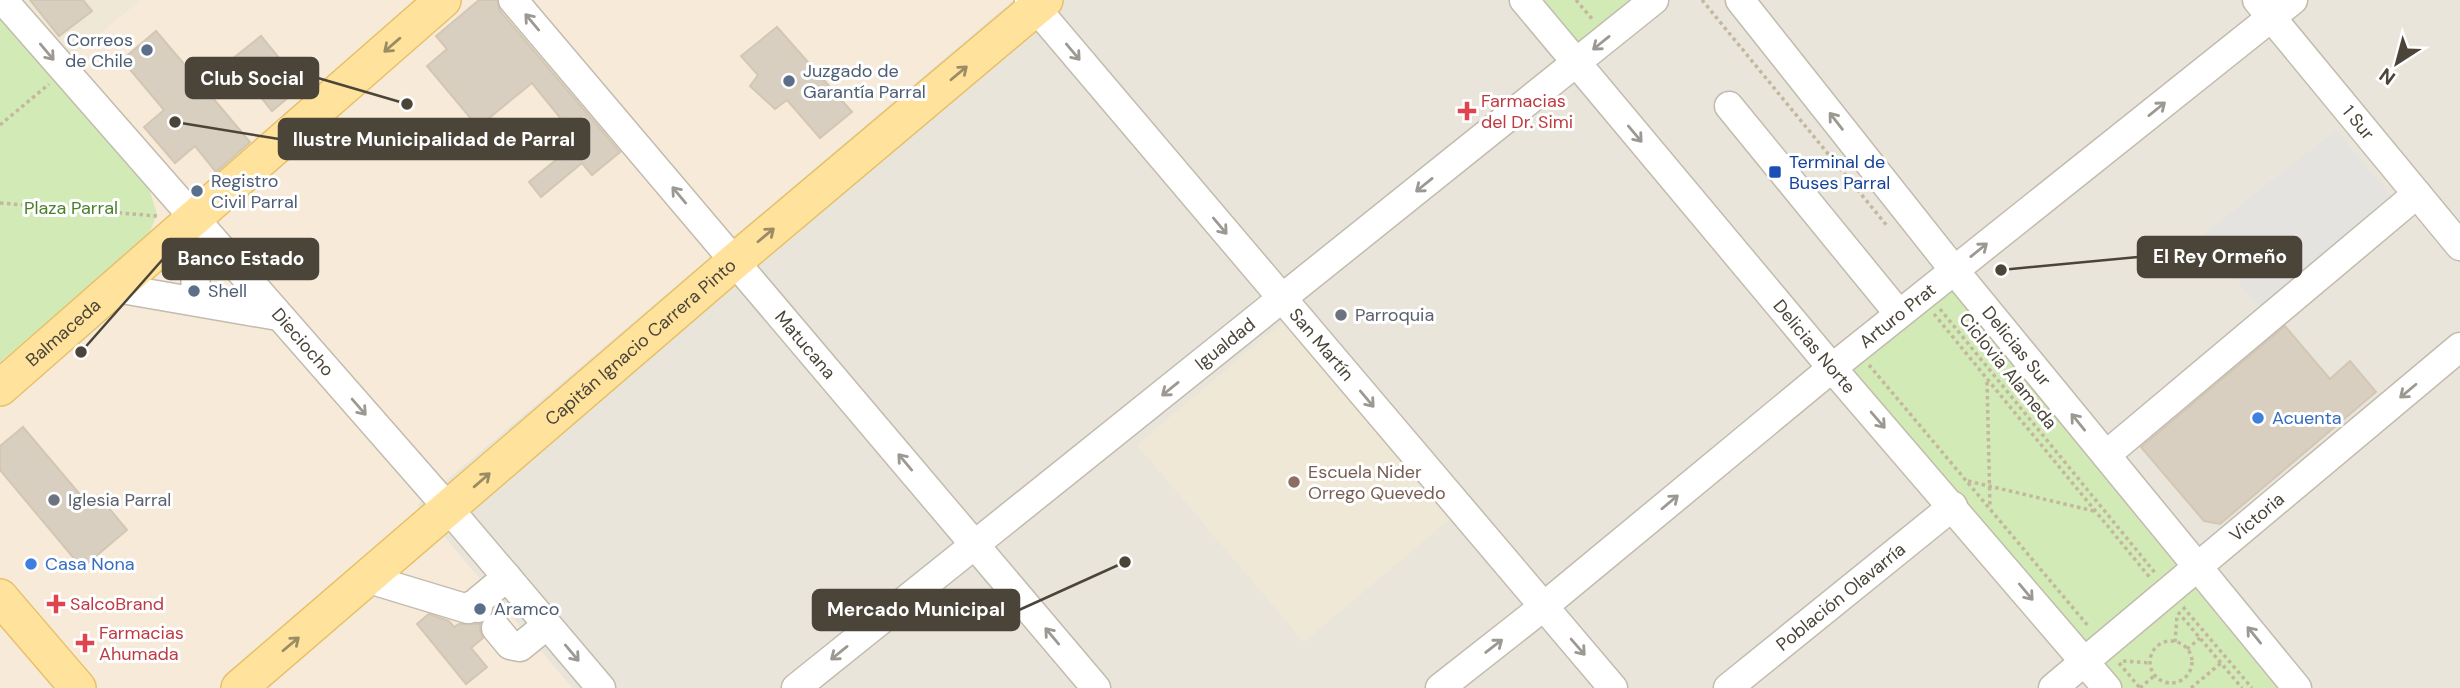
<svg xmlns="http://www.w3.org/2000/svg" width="2460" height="688" font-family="'DM Sans',sans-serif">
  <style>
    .residential { fill: #eae5da }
    .commercial { fill: #f7ead8 }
    .education { fill: #efe8d6 }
    .green { fill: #d2eab5 }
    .parking { fill: #e5e3e0 }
    .building { fill: #d8cfc1; stroke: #d3c7b4; stroke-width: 2 }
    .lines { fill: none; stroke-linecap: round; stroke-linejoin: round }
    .minor-casing { stroke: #c2bbae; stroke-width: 31 }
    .major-casing { stroke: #e6c16a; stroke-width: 38 }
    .path { stroke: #c4b79f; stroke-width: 3.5; stroke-dasharray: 3.5 3.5; stroke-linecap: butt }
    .minor { stroke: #fff; stroke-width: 28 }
    .major { stroke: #ffe39c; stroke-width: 35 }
    .oneway { stroke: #9c9892 }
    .oneway2 { stroke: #9c8c66 }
    .service-dot { fill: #5c6f8a; stroke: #fff; stroke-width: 2.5 }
    .health-dot { fill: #e0444e; stroke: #fff; stroke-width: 2.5 }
    .transit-dot { fill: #1a4fb4; stroke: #fff; stroke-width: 2.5 }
    .worship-dot { fill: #6b7280; stroke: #fff; stroke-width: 2.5 }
    .shop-dot { fill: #3f7fe0; stroke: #fff; stroke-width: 2.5 }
    .education-dot { fill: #8d6e63; stroke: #fff; stroke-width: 2.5 }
    .labels { text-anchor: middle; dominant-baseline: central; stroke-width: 6; stroke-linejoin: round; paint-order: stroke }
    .service-label { font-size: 18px; fill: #4e5e75; stroke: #fff; text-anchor: start }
    .health-label { font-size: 18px; fill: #be3a42; stroke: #fff; text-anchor: start }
    .street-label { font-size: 18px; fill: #4b4439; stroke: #fff }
    .transit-label { font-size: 18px; fill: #164399; stroke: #fff; text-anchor: start }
    .park-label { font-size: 18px; fill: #4a7f2a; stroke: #fff }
    .worship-label { font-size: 18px; fill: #5b616d; stroke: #fff; text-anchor: start }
    .shop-label { font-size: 18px; fill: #366cbe; stroke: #fff; text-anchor: start }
    .education-label { font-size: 18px; fill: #785e54; stroke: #fff; text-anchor: start }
    .leader { fill: none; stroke: #4b4439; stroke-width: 2.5 }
    .callout-dot { fill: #4b4439; stroke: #fff; stroke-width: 2.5 }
    .callout { fill: #4b4439; stroke: #4b4439; stroke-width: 2.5 }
    .callout-label { font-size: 19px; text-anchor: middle; font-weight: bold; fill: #fff }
  </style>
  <rect width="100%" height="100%" fill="#f6f3ec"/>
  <path class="residential" d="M1013 0H2460V688H572L417 505Z"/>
  <path class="commercial" d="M0 0H1013L417 505 572 688H0Z"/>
  <g class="education">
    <path d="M24 0H140L72 57Z"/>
    <path d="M1283 322 1450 519 1304 642 1137 445Z"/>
  </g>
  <g class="green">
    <path d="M1542 0H1633L1577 43Z"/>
    <path d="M0 15 149 189 157 214 148 236 0 362Z"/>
    <path d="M1949 287 2277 688H2121L1849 366Z"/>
  </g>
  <path class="parking" d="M2336 130 2402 210 2271 322 2201 236Z"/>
  <g class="building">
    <path d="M30 0H83L92 11 59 36Z"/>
    <path d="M479 0H497L500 11 620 152 592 175 582 163 541 197 529 182 579 141 532 83 478 127 427 66 447 49 436 36Z"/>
    <path d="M777 27 852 112 820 138 787 100 775 109 750 86 758 75 741 56Z"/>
    <path d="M156 31 250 142 216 172 195 146 175 163 144 127 164 110 122 60Z"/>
    <path d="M261 36 302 86 272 111 231 60Z"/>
    <path d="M2285 326 2330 379 2350 361 2376 392 2220 524 2204 521 2141 447Z"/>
    <path d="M23 427 88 504 98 495 127 530 82 568 0 470V446Z"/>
    <path d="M429 614 449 621 454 627 459 624H480V631L483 638 471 648 487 667 466 684 417 624Z"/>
  </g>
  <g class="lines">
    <g class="minor-casing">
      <g id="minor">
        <path id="s1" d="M3 0 449 509 601 688"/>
        <path id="s2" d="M513 0 1096 688"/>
        <path id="s3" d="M1029 0 1613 688"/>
        <path id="s4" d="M1524 0 1832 368 2107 688"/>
        <path id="s5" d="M1740 0 1954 270 2297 688"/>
        <path id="s6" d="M2257 0 2460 246"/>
        <path d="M1729 106 1899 314"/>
        <path d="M194 220 196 301"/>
        <path d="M116 288 278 316"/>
        <path d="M2106 455 2417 194"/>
        <path d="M369 579 468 609 472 605 478 608V601L507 577"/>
        <path d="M496 628 510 645 520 647 547 625"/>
        <path id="s7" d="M796 688 1654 0"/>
        <path id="s8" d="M1440 688 1543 607 1832 368 2293 0"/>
        <path id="s9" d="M1728 688 1953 506"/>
        <path id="s10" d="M2053 688 2460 347"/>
      </g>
    </g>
    <g class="major-casing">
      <g id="major">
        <path id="s11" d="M0 388 443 0"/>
        <path d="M0 597 78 688"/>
        <path id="s12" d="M239 688 735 261 1045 0"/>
      </g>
    </g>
    <g class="path">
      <path d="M1576 0 1593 20"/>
      <path d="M1702 0 1888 227"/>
      <path d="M0 125 49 84"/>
      <path d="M0 203 157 216"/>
      <path d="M1940 309 2156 574"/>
      <path d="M1934 314 2151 579"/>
      <path d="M1869 365 2089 627"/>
      <path d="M1987 382 1990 507"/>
      <path d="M1968 481 2094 511"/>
      <path d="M2183 607 2252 688"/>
      <path d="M2178 612 2242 688"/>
      <circle cx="2171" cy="662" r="21"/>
      <path d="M2175 642 2177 616"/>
      <path d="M2187 649 2200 638"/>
      <path d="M2123 661 2149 663"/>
      <path d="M2119 663 2140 688"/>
      <path d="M2140 688 2154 676"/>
      <path d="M2191 688 2221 663"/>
    </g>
    <use href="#minor" class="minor"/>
    <use href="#major" class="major"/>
  </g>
  <defs><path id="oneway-shaft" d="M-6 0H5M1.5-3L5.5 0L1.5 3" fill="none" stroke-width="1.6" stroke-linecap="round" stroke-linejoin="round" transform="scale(1.75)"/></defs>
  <g class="oneway">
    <use href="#oneway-shaft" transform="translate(532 22) rotate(-130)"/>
    <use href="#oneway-shaft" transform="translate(1601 43) rotate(141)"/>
    <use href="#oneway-shaft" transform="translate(47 52) rotate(50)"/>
    <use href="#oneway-shaft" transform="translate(1073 52) rotate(50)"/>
    <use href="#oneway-shaft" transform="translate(2157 109) rotate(-39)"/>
    <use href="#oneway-shaft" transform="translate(1836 121) rotate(-128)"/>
    <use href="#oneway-shaft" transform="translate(1635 134) rotate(50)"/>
    <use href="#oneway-shaft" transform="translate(1424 185) rotate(141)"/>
    <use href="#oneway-shaft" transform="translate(679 195) rotate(-130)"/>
    <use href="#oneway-shaft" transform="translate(1220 226) rotate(50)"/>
    <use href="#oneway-shaft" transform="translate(1979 250) rotate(-39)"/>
    <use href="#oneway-shaft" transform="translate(1170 389) rotate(141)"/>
    <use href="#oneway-shaft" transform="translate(2408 391) rotate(140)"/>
    <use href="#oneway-shaft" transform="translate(1367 399) rotate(50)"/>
    <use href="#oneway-shaft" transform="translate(359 407) rotate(49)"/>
    <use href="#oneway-shaft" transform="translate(1878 420) rotate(49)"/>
    <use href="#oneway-shaft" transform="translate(2078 422) rotate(-129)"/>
    <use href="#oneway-shaft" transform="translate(905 462) rotate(-130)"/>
    <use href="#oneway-shaft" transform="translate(1670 502) rotate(-40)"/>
    <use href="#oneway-shaft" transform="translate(2026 592) rotate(50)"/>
    <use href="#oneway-shaft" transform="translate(2254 635) rotate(-129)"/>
    <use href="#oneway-shaft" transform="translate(1052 636) rotate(-130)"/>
    <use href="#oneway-shaft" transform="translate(1494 646) rotate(-38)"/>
    <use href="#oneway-shaft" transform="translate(1578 647) rotate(49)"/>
    <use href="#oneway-shaft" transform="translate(572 653) rotate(50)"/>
    <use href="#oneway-shaft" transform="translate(839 653) rotate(141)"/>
  </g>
  <g class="oneway2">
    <use href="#oneway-shaft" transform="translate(392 45) rotate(139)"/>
    <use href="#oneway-shaft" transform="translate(959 73) rotate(-40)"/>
    <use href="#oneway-shaft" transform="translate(766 235) rotate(-40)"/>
    <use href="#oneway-shaft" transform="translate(482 480) rotate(-41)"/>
    <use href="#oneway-shaft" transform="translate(291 644) rotate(-40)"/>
  </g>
  <g class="service-dot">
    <circle cx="147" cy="50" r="7"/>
    <circle cx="789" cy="81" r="7"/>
    <circle cx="197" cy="191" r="7"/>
    <circle cx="194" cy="291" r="7"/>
    <circle cx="480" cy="609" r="7"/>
  </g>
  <g class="health-dot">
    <path d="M1463.5 100.5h7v7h7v7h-7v7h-7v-7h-7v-7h7z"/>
    <path d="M52.5 593.5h7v7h7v7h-7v7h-7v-7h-7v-7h7z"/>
    <path d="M81.5 632.5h7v7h7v7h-7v7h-7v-7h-7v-7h7z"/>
  </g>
  <rect class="transit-dot" x="1768" y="165" width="14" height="14" rx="3.5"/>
  <g class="worship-dot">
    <circle cx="1341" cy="315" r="7"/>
    <circle cx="54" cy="500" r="7"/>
  </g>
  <g class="shop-dot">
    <circle cx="2258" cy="418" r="7"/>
    <circle cx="31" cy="564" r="7"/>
  </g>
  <circle class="education-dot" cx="1294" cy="482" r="7"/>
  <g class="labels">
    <g class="service-label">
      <text x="133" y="40" text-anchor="end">Correos<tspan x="133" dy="21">de Chile</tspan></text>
      <text x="803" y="71">Juzgado de<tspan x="803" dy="21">Garantía Parral</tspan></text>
      <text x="211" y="181">Registro<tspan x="211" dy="21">Civil Parral</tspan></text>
      <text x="208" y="291">Shell</text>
      <text x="494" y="609">Aramco</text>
    </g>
    <g class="health-label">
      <text x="1481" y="101">Farmacias<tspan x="1481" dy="21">del Dr. Simi</tspan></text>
      <text x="70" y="604">SalcoBrand</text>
      <text x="99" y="633">Farmacias<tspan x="99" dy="21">Ahumada</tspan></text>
    </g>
    <g class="street-label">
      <text stroke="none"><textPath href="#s6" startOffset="159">1 Sur</textPath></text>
      <text stroke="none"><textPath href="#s8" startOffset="590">Arturo Prat</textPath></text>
      <text stroke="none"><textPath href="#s11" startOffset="84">Balmaceda</textPath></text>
      <text stroke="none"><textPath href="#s1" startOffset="455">Dieciocho</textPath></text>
      <text stroke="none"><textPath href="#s12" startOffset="530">Capitán Ignacio Carrera Pinto</textPath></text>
      <text stroke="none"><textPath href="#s2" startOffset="452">Matucana</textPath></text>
      <text stroke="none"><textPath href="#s7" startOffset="550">Igualdad</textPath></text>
      <text stroke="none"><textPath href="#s3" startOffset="452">San Martín</textPath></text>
      <text stroke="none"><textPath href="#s4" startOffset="452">Delicias Norte</textPath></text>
      <text stroke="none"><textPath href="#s5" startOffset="443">Delicias Sur</textPath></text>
      <text transform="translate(2008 371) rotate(51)">Ciclovia Alameda</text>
      <text stroke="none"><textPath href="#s10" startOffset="266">Victoria</textPath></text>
      <text stroke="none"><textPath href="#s9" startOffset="145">Población Olavarría</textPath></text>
    </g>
    <g class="transit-label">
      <text x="1789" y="162">Terminal de<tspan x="1789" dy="21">Buses Parral</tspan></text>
    </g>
    <g class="park-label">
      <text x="71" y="208">Plaza Parral</text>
    </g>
    <g class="worship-label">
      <text x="1355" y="315">Parroquia</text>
      <text x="68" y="500">Iglesia Parral</text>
    </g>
    <g class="shop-label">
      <text x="2272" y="418">Acuenta</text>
      <text x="45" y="564">Casa Nona</text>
    </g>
    <g class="education-label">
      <text x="1308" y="472">Escuela Nider<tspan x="1308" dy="21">Orrego Quevedo</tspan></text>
    </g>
  </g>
  <path class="leader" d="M407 104L318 78M175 122L279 139M2001 270L2138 257M81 352L163 259M1125 562L1019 610"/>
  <g class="callout-dot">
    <circle cx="407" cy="104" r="7"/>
    <circle cx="175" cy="122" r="7"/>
    <circle cx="2001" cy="270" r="7"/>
    <circle cx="81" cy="352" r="7"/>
    <circle cx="1125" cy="562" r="7"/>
  </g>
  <g class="callout">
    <rect x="186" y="58" width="132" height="40" rx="7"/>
    <rect x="279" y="119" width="310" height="40" rx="7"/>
    <rect x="2138" y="237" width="163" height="40" rx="7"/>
    <rect x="163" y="239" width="155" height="40" rx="7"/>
    <rect x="813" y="590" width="206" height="40" rx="7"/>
  </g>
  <g class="callout-label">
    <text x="252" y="85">Club Social</text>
    <text x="434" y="146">Ilustre Municipalidad de Parral</text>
    <text x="2220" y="263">El Rey Ormeño</text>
    <text x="241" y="265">Banco Estado</text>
    <text x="916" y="616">Mercado Municipal</text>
  </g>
  <g transform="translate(2397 63) rotate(216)" stroke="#ffffff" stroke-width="5" paint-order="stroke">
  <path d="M0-5L12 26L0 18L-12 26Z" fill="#4b4439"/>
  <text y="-10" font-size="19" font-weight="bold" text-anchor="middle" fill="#4b4439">N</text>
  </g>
</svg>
